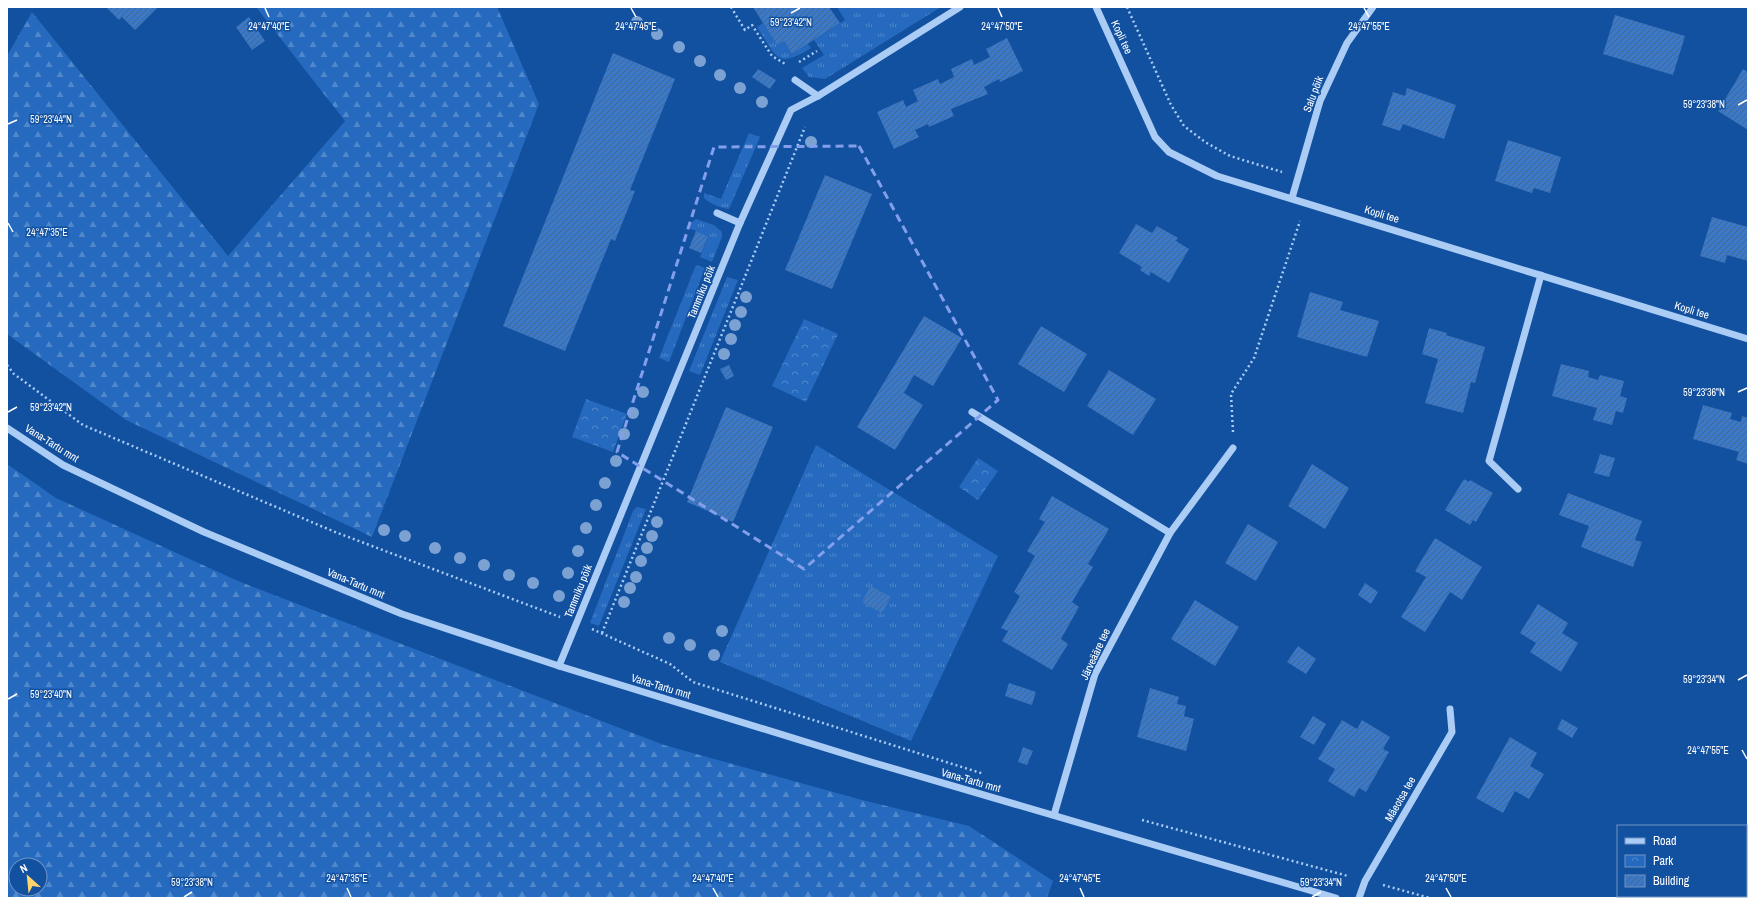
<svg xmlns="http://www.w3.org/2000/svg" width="1755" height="905" font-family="'Archivo Narrow',sans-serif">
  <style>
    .grass { fill: url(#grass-tufts) }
    .forest { fill: url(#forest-firs); fill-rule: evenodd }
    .park { fill: url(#park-crowns) }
    .building { fill: url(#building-hatch) }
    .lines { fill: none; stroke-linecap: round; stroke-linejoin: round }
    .path { stroke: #aaccf5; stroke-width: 2.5; stroke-dasharray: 2 3; stroke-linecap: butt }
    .minor { stroke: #aaccf5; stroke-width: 7 }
    .tree { fill: #7ca2d4 }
    .marked { fill: none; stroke: #839eea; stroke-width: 3; stroke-dasharray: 8 5; stroke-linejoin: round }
    .ticks { fill: none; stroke: #fff; stroke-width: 1.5 }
    .labels { text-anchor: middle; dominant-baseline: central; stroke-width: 3; stroke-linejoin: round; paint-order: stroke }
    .street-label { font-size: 11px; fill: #fff; stroke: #1250a0 }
    .ticks-label { font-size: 10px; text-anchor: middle; fill: #fff; stroke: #1250a0; stroke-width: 3; stroke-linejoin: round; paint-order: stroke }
  </style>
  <defs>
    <pattern id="grass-tufts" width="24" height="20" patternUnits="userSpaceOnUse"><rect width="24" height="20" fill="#256abe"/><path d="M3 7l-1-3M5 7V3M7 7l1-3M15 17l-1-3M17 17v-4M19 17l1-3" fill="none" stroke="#5188cb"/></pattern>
    <pattern id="forest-firs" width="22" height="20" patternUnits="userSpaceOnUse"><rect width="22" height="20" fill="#256abe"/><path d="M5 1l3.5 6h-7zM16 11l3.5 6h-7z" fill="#5188cb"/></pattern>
    <pattern id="park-crowns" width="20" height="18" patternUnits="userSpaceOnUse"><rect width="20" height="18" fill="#256abe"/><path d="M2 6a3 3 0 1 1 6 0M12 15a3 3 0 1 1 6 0" fill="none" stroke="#5188cb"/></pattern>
    <pattern id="building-hatch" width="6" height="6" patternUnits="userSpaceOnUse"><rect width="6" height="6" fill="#3b79c6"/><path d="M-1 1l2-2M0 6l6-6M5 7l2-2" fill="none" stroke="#43658f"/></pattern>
  </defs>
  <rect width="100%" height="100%" fill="#1250a0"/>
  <g class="grass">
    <path d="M837 7H941L825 79 809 77 802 68 824 55 814 40 845 20Z"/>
    <path d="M763 23 777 45 784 41 792 54 808 44 811 48C776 70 777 57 757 27Z"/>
    <path d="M749 133 760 137 729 209C721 208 710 204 704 198V193L721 199Z"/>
    <path d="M696 219 714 225 722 232V237L712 262 700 257 708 236 689 228 692 222Z"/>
    <path d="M696 265 705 268 669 362 659 358Z"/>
    <path d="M727 277 738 280 700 375 689 371Z"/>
    <path d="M816 445 998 556 911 741 720 662Z"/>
    <path d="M637 507 646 509 599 626 590 623 633 511Z"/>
  </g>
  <g class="forest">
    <path d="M256 7H497L539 104 372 537 126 420 7 334V56L32 12 228 256 345 121Z"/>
    <path d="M7 464 56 498 238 581 664 745 862 800 969 826 1053 881 1047 898H7ZM16 865H40V889H16Z"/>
  </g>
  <g class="park">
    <path d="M804 319 838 334 806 402 772 386Z"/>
    <path d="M586 399 627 414 613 452 572 437Z"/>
    <path d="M978 458 998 471 978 500 959 487Z"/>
  </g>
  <g class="building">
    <path d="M106 7H158L135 30 122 17 119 20Z"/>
    <path d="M753 7H829L840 23 792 54 784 41 777 45Z"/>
    <path d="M1615 15 1685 36 1673 75 1603 54Z"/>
    <path d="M249 17 265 41 252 50 236 27Z"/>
    <path d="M1007 38 1023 71 1000 82 999 79 984 87 988 94 951 109 954 116 929 127 928 124 915 130 919 137 894 149 877 112 903 100 906 107 918 101 913 90 938 79 940 84 954 77 951 69 972 59 974 65 990 57 986 49Z"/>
    <path d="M613 53 675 79 630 190 635 191 615 241 611 239 565 351 503 326Z"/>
    <path d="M758 69 776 80 770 89 752 77Z"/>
    <path d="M1743 69 1748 72V130L1718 111Z"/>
    <path d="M1407 88 1456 105 1444 139 1403 124 1400 131 1382 125 1393 92 1405 96Z"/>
    <path d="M1508 140 1561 157 1550 193 1534 188 1532 193 1495 181Z"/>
    <path d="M825 175 872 194 832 289 785 270Z"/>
    <path d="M1712 217 1748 227V261L1727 255 1725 263 1700 256Z"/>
    <path d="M1136 224 1152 233 1157 226 1178 238 1176 241 1189 249 1169 283 1151 272 1149 276 1140 270 1142 267 1119 253Z"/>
    <path d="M696 231 708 236 701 253 689 248Z"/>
    <path d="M1310 292 1343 302 1340 310 1379 321 1367 357 1297 337Z"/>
    <path d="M924 316 962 338 933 386 914 375 904 393 923 405 895 450 857 427Z"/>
    <path d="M1041 326 1087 354 1064 392 1018 364Z"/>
    <path d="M1429 328 1447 333 1446 335 1485 347 1475 383 1471 382 1463 413 1425 403 1438 359 1422 354Z"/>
    <path d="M1561 364 1589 371 1588 377 1598 380 1600 375 1624 381 1620 396 1627 398 1623 413 1616 411 1612 425 1593 420 1597 408 1552 396Z"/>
    <path d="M729 365 734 376 726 380 720 369Z"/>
    <path d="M1109 370 1156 399 1133 435 1087 406Z"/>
    <path d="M1703 405 1732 413 1730 419 1741 422 1742 416 1748 418V464L1736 460 1739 452 1693 439Z"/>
    <path d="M726 407 773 427 733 522 687 502Z"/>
    <path d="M1600 454 1615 458 1609 477 1594 473Z"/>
    <path d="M1312 464 1349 488 1325 529 1288 506Z"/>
    <path d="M1464 479 1469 482 1470 480 1493 493 1476 522 1473 520 1470 525 1445 510Z"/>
    <path d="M1568 493 1642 521 1635 540 1642 542 1633 567 1581 547 1589 526 1559 515Z"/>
    <path d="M1052 496 1109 529 1088 564 1093 567 1072 602 1079 607 1061 639 1068 644 1052 670 1002 641 1008 631 1001 628 1020 596 1014 592 1035 556 1027 551 1045 522 1039 519Z"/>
    <path d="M1248 524 1278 542 1256 581 1225 563Z"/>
    <path d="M1435 538 1482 567 1462 600 1450 592 1425 632 1401 617 1426 577 1415 571Z"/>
    <path d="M1365 583 1378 592 1371 604 1358 595Z"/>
    <path d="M870 586 891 597 882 613 862 602Z"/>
    <path d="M1195 600 1239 627 1215 666 1171 639Z"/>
    <path d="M1538 604 1568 623 1562 633 1578 643 1561 672 1530 652 1536 643 1520 633Z"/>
    <path d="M1298 646 1316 659 1306 674 1287 662Z"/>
    <path d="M1009 683 1036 692 1032 705 1005 696Z"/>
    <path d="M1150 688 1179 697 1177 704 1186 706 1184 716 1194 719 1186 751 1137 737Z"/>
    <path d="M1313 716 1326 724 1314 745 1300 737Z"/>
    <path d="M1562 719 1578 728 1572 738 1557 729Z"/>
    <path d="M1342 720 1357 729 1362 720 1390 737 1383 749 1389 752 1366 792 1359 788 1354 797 1328 781 1335 769 1318 759Z"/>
    <path d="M1510 737 1537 753 1530 766 1544 774 1529 799 1515 791 1503 813 1476 798Z"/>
    <path d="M1023 747 1033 751 1027 765 1018 762Z"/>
  </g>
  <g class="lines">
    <g class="path">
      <path d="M731 7 745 30 752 25 772 56 787 65"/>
      <path d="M1127 7 1171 105 1184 126 1205 142 1230 156 1282 172"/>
      <path d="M799 62 817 51"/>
      <path d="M7 365 14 374 83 425 335 532 560 617"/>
      <path d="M1233 432 1231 394 1254 358 1300 221"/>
      <path d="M592 629 670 664 693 682 984 774"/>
      <path d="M602 633 805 127"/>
      <path d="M1142 820 1348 876"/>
      <path d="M1383 885 1430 898"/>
    </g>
    <g class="minor">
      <path d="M1096 7 1155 137 1169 152 1217 176 1748 339"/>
      <path d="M795 80 818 96"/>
      <path d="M1292 198 1320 101 1347 43 1373 7"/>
      <path d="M717 213 740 223"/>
      <path d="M972 412 1170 533"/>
      <path d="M7 428 63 465 204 532 402 614 559 666 871 762 1336 898"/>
      <path d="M1518 489 1489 461 1541 275"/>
      <path d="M559 666 740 223 791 110 818 96 960 7"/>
      <path d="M1054 815 1095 674 1170 533 1233 448"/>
      <path d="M1359 898 1365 881 1452 732 1450 709"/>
    </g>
  </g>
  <g class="tree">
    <circle cx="637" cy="22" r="6"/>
    <circle cx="657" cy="34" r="6"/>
    <circle cx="679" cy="47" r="6"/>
    <circle cx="700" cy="61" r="6"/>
    <circle cx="720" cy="75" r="6"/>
    <circle cx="740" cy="88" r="6"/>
    <circle cx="762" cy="102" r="6"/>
    <circle cx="811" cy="142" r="6"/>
    <circle cx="746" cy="297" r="6"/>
    <circle cx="741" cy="312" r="6"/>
    <circle cx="735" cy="325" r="6"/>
    <circle cx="731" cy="339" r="6"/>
    <circle cx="724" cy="354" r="6"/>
    <circle cx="643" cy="392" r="6"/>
    <circle cx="633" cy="413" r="6"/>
    <circle cx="624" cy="434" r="6"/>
    <circle cx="616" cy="461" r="6"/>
    <circle cx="605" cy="483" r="6"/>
    <circle cx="596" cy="505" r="6"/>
    <circle cx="657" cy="522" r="6"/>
    <circle cx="586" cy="528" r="6"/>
    <circle cx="384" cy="530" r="6"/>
    <circle cx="405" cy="536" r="6"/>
    <circle cx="652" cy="536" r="6"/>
    <circle cx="435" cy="548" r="6"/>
    <circle cx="647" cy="548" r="6"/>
    <circle cx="578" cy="551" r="6"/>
    <circle cx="460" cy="558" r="6"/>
    <circle cx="641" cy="561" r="6"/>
    <circle cx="484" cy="565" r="6"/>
    <circle cx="568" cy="573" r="6"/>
    <circle cx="509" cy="575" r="6"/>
    <circle cx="636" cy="577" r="6"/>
    <circle cx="533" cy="583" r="6"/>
    <circle cx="630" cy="588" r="6"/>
    <circle cx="559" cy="596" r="6"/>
    <circle cx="624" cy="602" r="6"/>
    <circle cx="722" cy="631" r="6"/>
    <circle cx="669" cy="638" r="6"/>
    <circle cx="690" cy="645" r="6"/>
    <circle cx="714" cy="655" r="6"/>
  </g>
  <path class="marked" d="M859 146 998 400 804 569 617 452 714 147Z"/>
  <path class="ticks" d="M265 8 269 17M631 8 636 17M998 8 1002 17M1364 8 1369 17M791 13 800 8M1738 105 1747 100M8 124 17 120M8 223 13 232M1738 392 1747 388M8 412 17 407M1738 680 1747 675M8 699 17 694M1742 750 1747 759M347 888 351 897M713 888 718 897M1080 888 1084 897M1446 888 1451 897M184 897 192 892M1312 897 1321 892"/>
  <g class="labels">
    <g class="street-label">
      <text transform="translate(1122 37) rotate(65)">Kopli tee</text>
      <text transform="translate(1313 94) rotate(-69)">Salu põik</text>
      <text transform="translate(1382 214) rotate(17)">Kopli tee</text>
      <text transform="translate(701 292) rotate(-68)">Tammiku põik</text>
      <text transform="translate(1692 310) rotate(17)">Kopli tee</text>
      <text transform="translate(52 443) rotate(32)">Vana-Tartu mnt</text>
      <text transform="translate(356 583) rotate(23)">Vana-Tartu mnt</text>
      <text transform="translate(578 591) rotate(-68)">Tammiku põik</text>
      <text transform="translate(1095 654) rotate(-65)">Järveääre tee</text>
      <text transform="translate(661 686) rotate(17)">Vana-Tartu mnt</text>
      <text transform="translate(971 780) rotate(16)">Vana-Tartu mnt</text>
      <text transform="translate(1400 799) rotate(-60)">Mäeotsa tee</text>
    </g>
  </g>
  <g class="ticks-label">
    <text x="791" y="26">59°23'42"N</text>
    <text x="269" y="30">24°47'40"E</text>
    <text x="636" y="30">24°47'45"E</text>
    <text x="1002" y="30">24°47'50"E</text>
    <text x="1369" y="30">24°47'55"E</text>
    <text x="1704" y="108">59°23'38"N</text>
    <text x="51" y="123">59°23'44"N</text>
    <text x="47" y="236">24°47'35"E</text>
    <text x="1704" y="396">59°23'36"N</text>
    <text x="51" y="411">59°23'42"N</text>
    <text x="1704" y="683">59°23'34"N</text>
    <text x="51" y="698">59°23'40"N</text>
    <text x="1708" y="754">24°47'55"E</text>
    <text x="347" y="882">24°47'35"E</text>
    <text x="713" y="882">24°47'40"E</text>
    <text x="1080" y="882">24°47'45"E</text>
    <text x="1446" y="882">24°47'50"E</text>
    <text x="192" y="886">59°23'38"N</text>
    <text x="1321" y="886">59°23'34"N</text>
  </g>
  <rect width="1755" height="905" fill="none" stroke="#ffffff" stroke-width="16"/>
  <rect x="1617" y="825" width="130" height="72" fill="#1250a0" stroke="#7196c6"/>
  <rect x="1625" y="838" width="20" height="6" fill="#aaccf5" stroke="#7196c6"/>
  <text x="1653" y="845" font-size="12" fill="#ffffff">Road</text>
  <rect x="1625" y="855" width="20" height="12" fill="url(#park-crowns)" stroke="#7196c6"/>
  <text x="1653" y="865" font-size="12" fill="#ffffff">Park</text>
  <rect x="1625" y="875" width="20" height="12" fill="url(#building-hatch)" stroke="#7196c6"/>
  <text x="1653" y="885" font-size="12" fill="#ffffff">Building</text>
  <g transform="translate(28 877) rotate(333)"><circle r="19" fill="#1250a0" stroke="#7196c6"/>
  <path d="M0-3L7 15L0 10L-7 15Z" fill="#ffd46e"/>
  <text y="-6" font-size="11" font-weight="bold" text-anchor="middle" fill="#ffffff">N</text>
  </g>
</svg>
